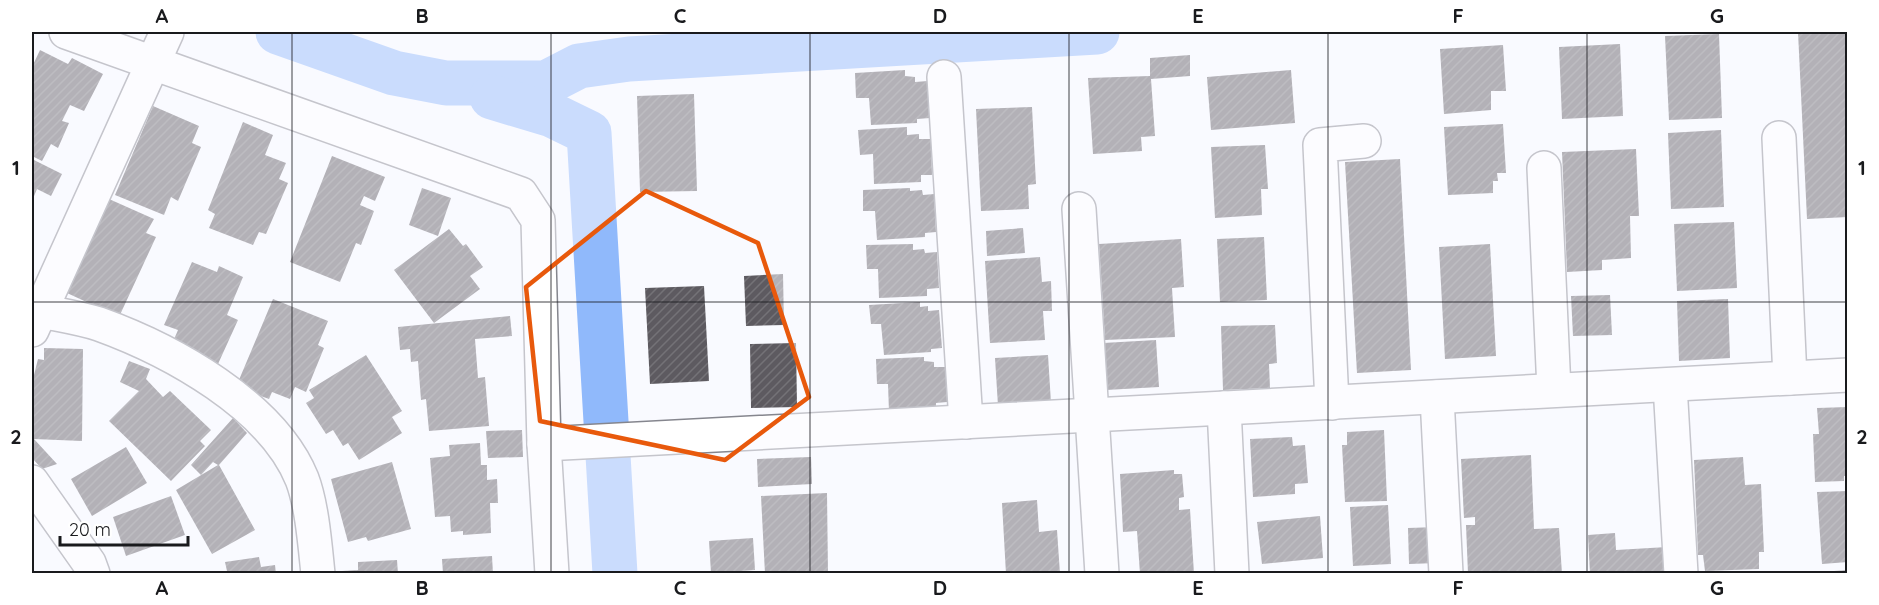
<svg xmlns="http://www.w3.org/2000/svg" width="1879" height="605" font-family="Quicksand,sans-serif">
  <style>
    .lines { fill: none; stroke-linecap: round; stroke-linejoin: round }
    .canal { stroke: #90b9fb; stroke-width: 45 }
    .building { fill: url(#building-hatch) }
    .street-casing { stroke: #85868e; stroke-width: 36 }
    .street { stroke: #fff; stroke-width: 33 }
    .marked { fill: none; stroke: #e8590c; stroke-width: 4.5; stroke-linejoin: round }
    .grid { fill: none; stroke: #191a1d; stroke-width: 1.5; stroke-opacity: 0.55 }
    .neatline { fill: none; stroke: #191a1d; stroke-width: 2 }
    .grid-label { font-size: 20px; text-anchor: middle; font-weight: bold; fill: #191a1d }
  </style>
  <defs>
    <pattern id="building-hatch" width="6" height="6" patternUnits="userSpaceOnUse" patternTransform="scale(1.5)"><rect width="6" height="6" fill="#5d5a60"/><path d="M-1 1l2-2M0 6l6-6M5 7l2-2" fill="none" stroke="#747277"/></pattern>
  </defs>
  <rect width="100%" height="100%" fill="#f9faff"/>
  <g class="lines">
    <g class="canal">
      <path d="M278 32 394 73 446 83H546L579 66 629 59 1097 32"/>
      <path d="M492 97 552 115 589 133 615 574"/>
    </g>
  </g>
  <g class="building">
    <path d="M1798 32H1848V217L1807 219Z"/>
    <path d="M1719 34 1722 118 1669 120 1665 36Z"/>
    <path d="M1620 44 1623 116 1562 119 1559 47Z"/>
    <path d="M1503 45 1506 91H1491V110L1444 114 1440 49Z"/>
    <path d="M40 50 68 64 72 58 103 74 84 111 70 105 62 121 69 123 58 148 51 144 42 161 32 156V67Z"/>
    <path d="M1190 55V76L1151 79 1155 136 1141 137 1142 151 1093 154 1088 78 1150 76V58Z"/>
    <path d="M905 70V76L915 77V82L928 81 930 118 917 119V123L871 125 869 98H856L855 73Z"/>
    <path d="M1291 70 1295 123 1211 130 1207 77Z"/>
    <path d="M694 94 697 191 640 192 637 96Z"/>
    <path d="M153 106 199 126 192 143 201 147 178 201 171 197 164 215 115 195Z"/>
    <path d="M1032 107 1036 184 1028 185 1029 209 981 211 976 109Z"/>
    <path d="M243 122 273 135 265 155 286 163 279 179 288 183 266 234 259 232 253 245 209 228 215 214 208 210Z"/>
    <path d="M1503 124 1506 173H1497L1498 181H1493V193L1448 195 1444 127Z"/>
    <path d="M907 127V135L919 134V139H931L932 175H921V182L874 184 873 154 860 155 858 130Z"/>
    <path d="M1721 130 1724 207 1671 209 1668 133Z"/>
    <path d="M1265 145 1268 189H1261L1262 215 1215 218 1211 147Z"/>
    <path d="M1636 149 1639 216H1630L1631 258 1602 260V270L1567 272 1562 152Z"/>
    <path d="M332 156 385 177 375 201 364 196 360 205 374 211 361 245 356 243 340 282 290 262Z"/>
    <path d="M32 159 62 174 51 196 37 189 32 201Z"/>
    <path d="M1400 159 1411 370 1357 373 1345 162Z"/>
    <path d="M422 188 451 198 438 236 409 225Z"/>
    <path d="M910 188V191L922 190 923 195 934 194 936 232 925 233V237L877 240 875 211H863V190Z"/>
    <path d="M109 199 154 219 146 233 156 237 119 317 67 293Z"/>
    <path d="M1734 222 1737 288 1677 291 1674 224Z"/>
    <path d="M1023 228 1025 253 987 256 986 231Z"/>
    <path d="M449 229 463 246 466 244 483 267 470 276 480 289 434 323 394 270Z"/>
    <path d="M1264 237 1267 300 1220 302 1217 239Z"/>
    <path d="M1181 239 1184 287 1172 288 1175 337 1105 340 1099 244Z"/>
    <path d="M913 244V250L924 249 925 253 937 252 939 288 927 289V296L879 298 878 269H867L866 245Z"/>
    <path d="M1490 244 1496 356 1445 359 1439 247Z"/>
    <path d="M1040 257 1042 282 1051 281 1052 311H1043L1045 340 990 343 985 261Z"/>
    <path d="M192 262 217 272 219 266 243 277 227 315 238 320 218 364 172 344 178 330 164 325Z"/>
    <path d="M783 274 784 325 746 326 744 276Z"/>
    <path d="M704 286 709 381 650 384 645 288Z"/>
    <path d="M1610 295 1612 335 1573 336 1571 296Z"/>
    <path d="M273 299 328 321 318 345 324 348 306 392 295 387 290 399 272 392 269 399 236 387Z"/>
    <path d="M1728 299 1730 358 1679 361 1677 301Z"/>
    <path d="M920 302V307L928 306V311L939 310 942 348 931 349V352L884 355 881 324H871L869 305Z"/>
    <path d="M510 316 512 336 475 339 478 378 485 377 489 426 429 431 426 399 421 400 418 361 411 362 410 349 400 350 398 327Z"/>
    <path d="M1275 325 1277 363 1269 364 1270 388 1223 390 1221 326Z"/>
    <path d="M1156 340 1159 387 1106 390 1103 343Z"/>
    <path d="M796 343 797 407 751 408 750 344Z"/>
    <path d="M44 348 83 349 82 441 34 439 57 464 42 469 32 458V437L33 439V379L38 359 44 360Z"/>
    <path d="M366 355 402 411 392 417 402 433 359 460 348 443 343 446 333 430 326 434 306 403 314 398 309 390Z"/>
    <path d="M1048 355 1051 403 998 406 995 358Z"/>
    <path d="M924 357V361L934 362V367H946L947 402 936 403V410L889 412 888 384H877L876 359Z"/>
    <path d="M129 361 150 369 146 379 163 397 170 391 211 430 200 441 205 446 171 481 109 421 139 391 120 382Z"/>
    <path d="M1848 407V476H1844V481L1815 482 1813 434H1819L1817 408Z"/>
    <path d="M233 418 247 433 219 465 255 530 212 554 176 490 218 465 213 462 201 475 191 465Z"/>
    <path d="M522 430 523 457 488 458 486 431Z"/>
    <path d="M1384 430 1387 501 1345 502 1342 445H1347V432Z"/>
    <path d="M1292 437 1293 446 1305 445 1308 483 1295 484V494L1253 497 1250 439Z"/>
    <path d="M480 443 481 465H487V480L497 479 498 503H490L491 533 463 535V531L451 532 450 516 435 517 430 458 450 456 449 445Z"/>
    <path d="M126 447 147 483 92 516 71 479Z"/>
    <path d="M1531 455 1534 529 1559 528 1562 574H1468L1466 525H1475V517L1464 518 1461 459Z"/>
    <path d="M811 457 812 484 758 487 757 459Z"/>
    <path d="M1743 457 1745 485 1761 484 1764 552H1759V569L1705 571 1703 555H1698L1694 460Z"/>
    <path d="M392 462 411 529 368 541 366 537 348 542 331 479Z"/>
    <path d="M1174 470V474H1182L1184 497 1179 498V510L1190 509 1194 574H1140L1137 531 1123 532 1120 474Z"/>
    <path d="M1848 491V562L1822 564 1817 492Z"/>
    <path d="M827 493 828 574H765L761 496Z"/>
    <path d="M171 496 185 535 126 556 113 517Z"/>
    <path d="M1037 500 1039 532 1057 530 1060 574H1006L1002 503Z"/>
    <path d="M1388 505 1391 564 1353 566 1350 507Z"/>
    <path d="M1320 516 1323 558 1262 564 1257 522Z"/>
    <path d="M1437 527 1438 563 1409 564 1408 528Z"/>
    <path d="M1615 533 1616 550 1667 547 1668 574H1590L1588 535Z"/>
    <path d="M753 538 755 570 711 573 709 541Z"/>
    <path d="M492 556 493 574H443L442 559Z"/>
    <path d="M259 557 261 567 275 565 276 574H222L227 571 225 562Z"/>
    <path d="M397 560 398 574H342V571L358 570V562Z"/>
    <path d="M1848 570V574H1820V572Z"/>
  </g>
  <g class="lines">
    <g class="street-casing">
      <g id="street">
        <path d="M66 32 521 194 538 220 544 444 552 574"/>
        <path d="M944 77 966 422"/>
        <path d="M1779 138 1790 378"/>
        <path d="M1544 168 1554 390"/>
        <path d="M1079 209 1102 574"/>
        <path d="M41 311C60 315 80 318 99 324 171 350 272 405 302 479 312 505 315 545 318 574"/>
        <path d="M32 330 167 32"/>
        <path d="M1670 385 1681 574"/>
        <path d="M1437 397 1446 574"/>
        <path d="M1332 403 1320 145 1364 141"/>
        <path d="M1224 408 1232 574"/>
        <path d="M544 444 1848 375"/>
        <path d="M32 482 89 563 93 574"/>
      </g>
    </g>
    <use href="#street" class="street"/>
  </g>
  <path d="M0 0H1879V605H0ZM646 191 758 243 809 397 725 460 540 421 526 287Z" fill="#f9faff" fill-opacity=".55" fill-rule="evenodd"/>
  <path class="marked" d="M646 191 758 243 809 397 725 460 540 421 526 287Z"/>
  <path class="grid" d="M292 32V574M551 32V574M810 32V574M1069 32V574M1328 32V574M1587 32V574M32 302H1848"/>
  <rect width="1879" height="605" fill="none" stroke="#ffffff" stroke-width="66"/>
  <path d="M60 536v9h128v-9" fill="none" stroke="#191a1d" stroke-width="3"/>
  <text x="69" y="536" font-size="18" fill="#191a1d" stroke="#ffffff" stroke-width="4.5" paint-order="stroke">20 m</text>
  <rect x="33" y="33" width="1813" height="539" class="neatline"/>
  <g class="grid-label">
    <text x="162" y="23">A</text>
    <text x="422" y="23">B</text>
    <text x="680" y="23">C</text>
    <text x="940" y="23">D</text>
    <text x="1198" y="23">E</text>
    <text x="1458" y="23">F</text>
    <text x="1717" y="23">G</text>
    <text x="16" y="175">1</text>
    <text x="1862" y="175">1</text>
    <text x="16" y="444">2</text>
    <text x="1862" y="444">2</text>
    <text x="162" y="595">A</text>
    <text x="422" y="595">B</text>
    <text x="680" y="595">C</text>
    <text x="940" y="595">D</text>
    <text x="1198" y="595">E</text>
    <text x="1458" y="595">F</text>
    <text x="1717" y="595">G</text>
  </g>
</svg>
